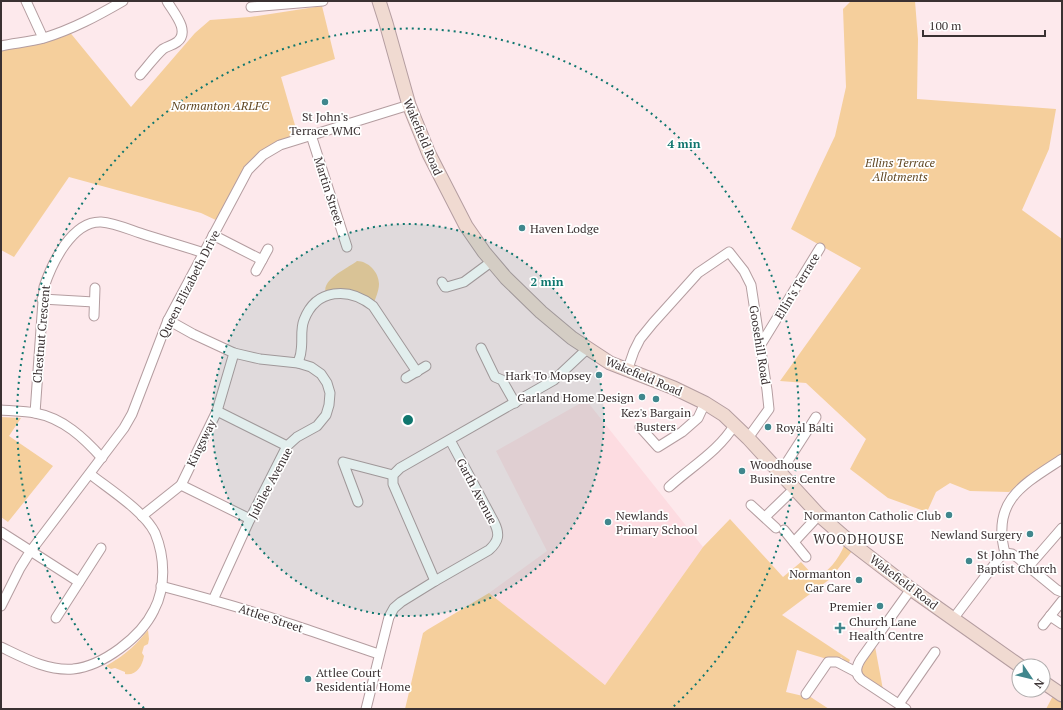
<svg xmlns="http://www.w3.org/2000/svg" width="1063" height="710" font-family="'PT Serif',serif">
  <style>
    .built { fill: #fddce1 }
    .green { fill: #f5cf9c }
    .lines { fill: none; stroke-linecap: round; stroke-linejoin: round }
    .street-casing { stroke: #b49da0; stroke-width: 11 }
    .secondary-casing { stroke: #b49da0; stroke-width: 15 }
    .street { stroke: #fff; stroke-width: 9 }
    .secondary { stroke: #f0dad1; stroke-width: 13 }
    .ring { fill: none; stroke: #0f766e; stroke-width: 2; stroke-dasharray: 2 4 }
    .poi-dot { fill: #40878d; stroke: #fff; stroke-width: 1.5 }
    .labels { text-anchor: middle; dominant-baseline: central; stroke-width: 3.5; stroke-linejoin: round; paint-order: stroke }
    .park-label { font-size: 12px; font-style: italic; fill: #614823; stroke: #fff }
    .poi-label { font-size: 12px; fill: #3a3132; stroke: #fff; text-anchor: start }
    .street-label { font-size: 12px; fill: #3a3132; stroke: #fff }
    .neighbourhood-label { font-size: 13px; letter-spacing: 1px; fill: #3a3132; stroke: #fff }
    .centre { fill: #0f766e; stroke: #fff; stroke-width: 2 }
    .ring-label { font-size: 12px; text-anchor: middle; font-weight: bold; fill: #0f766e; stroke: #fff; stroke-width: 3.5; stroke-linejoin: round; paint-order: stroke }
  </style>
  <rect width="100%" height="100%" fill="#fde9ec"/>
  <path class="built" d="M586 400 703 547 605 685 503 605 489 593 547 551 496 451Z"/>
  <g class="green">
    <path d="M851 1H915L918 39 917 99 1056 109 1049 149 1022 210 1062 239V453L1009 492 970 491 950 483 936 492 927 512 888 498 850 469 866 439 806 383 780 381 861 268 791 229 835 136 846 87 843 9Z"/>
    <path d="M322 6 335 59 281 77 299 139 263 155 220 222 201 213 69 177 14 257 1 250V46L68 30 131 107 195 33 210 20 250 17Z"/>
    <path d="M357 261C368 261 379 272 379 284 379 291 375 299 373 306L365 300 326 295C325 292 325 288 326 286 330 276 349 267 357 261Z"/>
    <path d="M1 417 21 418 9 436 53 466 8 522 1 517Z"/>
    <path d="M730 519 783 577 801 562 813 575 818 576C833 569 841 554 847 539L856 546 830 579 782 615 850 660 849 662H846L841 657 837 662 797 650 786 692 803 696 806 694 829 709H405L423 633 427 630 489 593 605 685 703 547Z"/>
    <path d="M148 630 149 639 148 644 144 646 142 653 144 656C142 667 136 676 125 674V672L115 668 111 669 106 666C125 655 134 647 148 630Z"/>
    <path d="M874 641 884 695 862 680 857 667Z"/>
    <path d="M1054 694 1062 700V709H1046Z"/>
  </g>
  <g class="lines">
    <g class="street-casing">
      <g id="street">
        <path d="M26 1 43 38"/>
        <path d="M251 7 323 1"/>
        <path d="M1 46C15 43 30 42 44 38 73 29 97 16 123 1"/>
        <path d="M140 75C148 66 155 56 163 49 168 46 173 45 177 42 191 31 173 12 167 1"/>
        <path d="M311 135 347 247"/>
        <path d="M213 235 262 260"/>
        <path d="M256 271 268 249"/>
        <path d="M442 282 445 287H447L464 282 491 262"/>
        <path d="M42 299 94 302"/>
        <path d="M94 316 95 288"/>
        <path d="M168 320 193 334 234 353 260 359 298 363 311 367 321 374 327 383 330 393 329 405 326 415 317 426 297 437 287 446 250 519 213 600"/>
        <path d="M760 346 820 248"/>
        <path d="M481 348 495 377 502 380 515 403"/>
        <path d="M298 363C299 359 301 355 301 351 303 340 300 330 304 320 316 288 349 287 373 306L417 372"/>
        <path d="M627 371 634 351 640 339 653 323 698 273 729 252 744 271 751 285 767 390 769 409 748 438"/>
        <path d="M406 378 426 366"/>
        <path d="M1 410C12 411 24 411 35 413 63 418 84 438 102 458"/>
        <path d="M217 411 287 446"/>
        <path d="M35 413 44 287C52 263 72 221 101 222 114 223 128 229 140 233 161 240 183 246 204 253"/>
        <path d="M640 427 658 447 682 432 698 418 705 403"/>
        <path d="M780 473 816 417"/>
        <path d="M181 485 250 519"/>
        <path d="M669 487C692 466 719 451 735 424"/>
        <path d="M358 502 343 462 393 475"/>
        <path d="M751 505 776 528"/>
        <path d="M142 516 181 485 217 411 234 353"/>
        <path d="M765 517 794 489"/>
        <path d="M784 530 806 557"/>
        <path d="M1 532 79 582"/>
        <path d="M794 542 819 515"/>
        <path d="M1005 553 1012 554 1018 558 1057 590 1062 592"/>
        <path d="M1029 566 1062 528"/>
        <path d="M435 581 393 484V475L400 468 554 380 587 349"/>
        <path d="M161 586C203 597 246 609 287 623 318 633 348 644 379 654"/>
        <path d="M1 606 20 568 30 552 124 428 132 414 168 320 248 170 263 155 280 145 409 105"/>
        <path d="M1050 616 1062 624"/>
        <path d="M56 618 101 548"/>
        <path d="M953 619 1000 557 1005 553C991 500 1024 484 1062 459"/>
        <path d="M1043 625 1062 601"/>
        <path d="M1 647C24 658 47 671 73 669 103 666 141 637 154 610 166 587 165 557 155 533 144 511 109 489 90 474"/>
        <path d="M806 694 828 662H837L856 672"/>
        <path d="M899 704 935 652"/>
        <path d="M366 709 389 617 394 608 401 602 435 581 489 550C499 541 500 534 494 522L450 440"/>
        <path d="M906 709 862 680C853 673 857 664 863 656L911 589"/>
      </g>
    </g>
    <g class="secondary-casing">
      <g id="secondary">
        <path d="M379 1 386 23 409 105 429 154 466 226 484 252 506 278 541 312 572 338 610 363 674 388 705 403 724 415 748 438 819 515 850 542 911 589 1020 666"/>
        <path d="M1043 682 1062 695"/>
      </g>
    </g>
    <use href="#street" class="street"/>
    <use href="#secondary" class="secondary"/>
  </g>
  <circle cx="408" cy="420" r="196" fill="#0f766e" fill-opacity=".12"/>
  <g class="ring">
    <circle cx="408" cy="420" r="196"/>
    <path d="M144 708A391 391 0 1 1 672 708"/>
  </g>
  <g class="poi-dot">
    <circle cx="325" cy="102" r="4"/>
    <circle cx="522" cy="228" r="4"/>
    <circle cx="599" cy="375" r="4"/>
    <circle cx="642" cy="397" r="4"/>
    <circle cx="656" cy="399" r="4"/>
    <circle cx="768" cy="427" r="4"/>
    <circle cx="742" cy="471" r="4"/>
    <circle cx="949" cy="515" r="4"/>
    <circle cx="608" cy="522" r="4"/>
    <circle cx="1030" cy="534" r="4"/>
    <circle cx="969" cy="561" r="4"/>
    <circle cx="859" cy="580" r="4"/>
    <circle cx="880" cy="606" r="4"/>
    <path d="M838 622h4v4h4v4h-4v4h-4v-4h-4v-4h4z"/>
    <circle cx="308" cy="679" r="4"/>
  </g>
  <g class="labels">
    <g class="park-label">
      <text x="220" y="105">Normanton ARLFC</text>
      <text x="900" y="162">Ellins Terrace<tspan x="900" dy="14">Allotments</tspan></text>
    </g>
    <g class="poi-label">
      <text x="325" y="116" text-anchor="middle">St John's<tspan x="325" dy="14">Terrace WMC</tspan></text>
      <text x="530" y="228">Haven Lodge</text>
      <text x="591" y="375" text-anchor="end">Hark To Mopsey</text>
      <text x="634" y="397" text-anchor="end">Garland Home Design</text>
      <text x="656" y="412" text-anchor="middle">Kez's Bargain<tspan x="656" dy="14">Busters</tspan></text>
      <text x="776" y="427">Royal Balti</text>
      <text x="750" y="464">Woodhouse<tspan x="750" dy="14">Business Centre</tspan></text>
      <text x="616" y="515">Newlands<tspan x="616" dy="14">Primary School</tspan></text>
      <text x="941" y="515" text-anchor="end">Normanton Catholic Club</text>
      <text x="1022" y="534" text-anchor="end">Newland Surgery</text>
      <text x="977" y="554">St John The<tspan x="977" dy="14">Baptist Church</tspan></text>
      <text x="851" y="573" text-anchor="end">Normanton<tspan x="851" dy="14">Car Care</tspan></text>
      <text x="872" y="606" text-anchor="end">Premier</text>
      <text x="849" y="621">Church Lane<tspan x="849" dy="14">Health Centre</tspan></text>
      <text x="316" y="672">Attlee Court<tspan x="316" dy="14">Residential Home</tspan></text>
    </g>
    <g class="street-label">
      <text transform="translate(423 137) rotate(67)">Wakefield Road</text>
      <text transform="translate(329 191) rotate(72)">Martin Street</text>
      <text transform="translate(189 284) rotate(-63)">Queen Elizabeth Drive</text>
      <text transform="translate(797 286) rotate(-59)">Ellin's Terrace</text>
      <text transform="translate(41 334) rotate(-85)">Chestnut Crescent</text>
      <text transform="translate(760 345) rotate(81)">Goosehill Road</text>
      <text transform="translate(644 376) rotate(23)">Wakefield Road</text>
      <text transform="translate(201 443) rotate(-64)">Kingsway</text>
      <text transform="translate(270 483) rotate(-62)">Jubilee Avenue</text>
      <text transform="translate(477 491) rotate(62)">Garth Avenue</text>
      <text transform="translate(904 582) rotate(37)">Wakefield Road</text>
      <text transform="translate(271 618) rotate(18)">Attlee Street</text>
    </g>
    <g class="neighbourhood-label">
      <text x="859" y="539">WOODHOUSE</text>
    </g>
  </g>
  <circle cx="408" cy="420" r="6" class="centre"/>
  <g class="ring-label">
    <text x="684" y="148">4 min</text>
    <text x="547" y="286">2 min</text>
  </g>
  <rect width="1063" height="710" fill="none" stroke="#3a3132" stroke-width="4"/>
  <g transform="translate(1031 678) rotate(125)"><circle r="19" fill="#ffffff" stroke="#b0adad"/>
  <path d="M0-3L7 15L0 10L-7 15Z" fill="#40878d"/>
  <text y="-6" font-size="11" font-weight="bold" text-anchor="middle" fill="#3a3132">N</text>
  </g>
  <path d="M923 30v6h122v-6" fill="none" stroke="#3a3132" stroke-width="2"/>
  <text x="929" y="30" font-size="12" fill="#3a3132" stroke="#ffffff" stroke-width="3" paint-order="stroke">100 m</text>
</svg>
